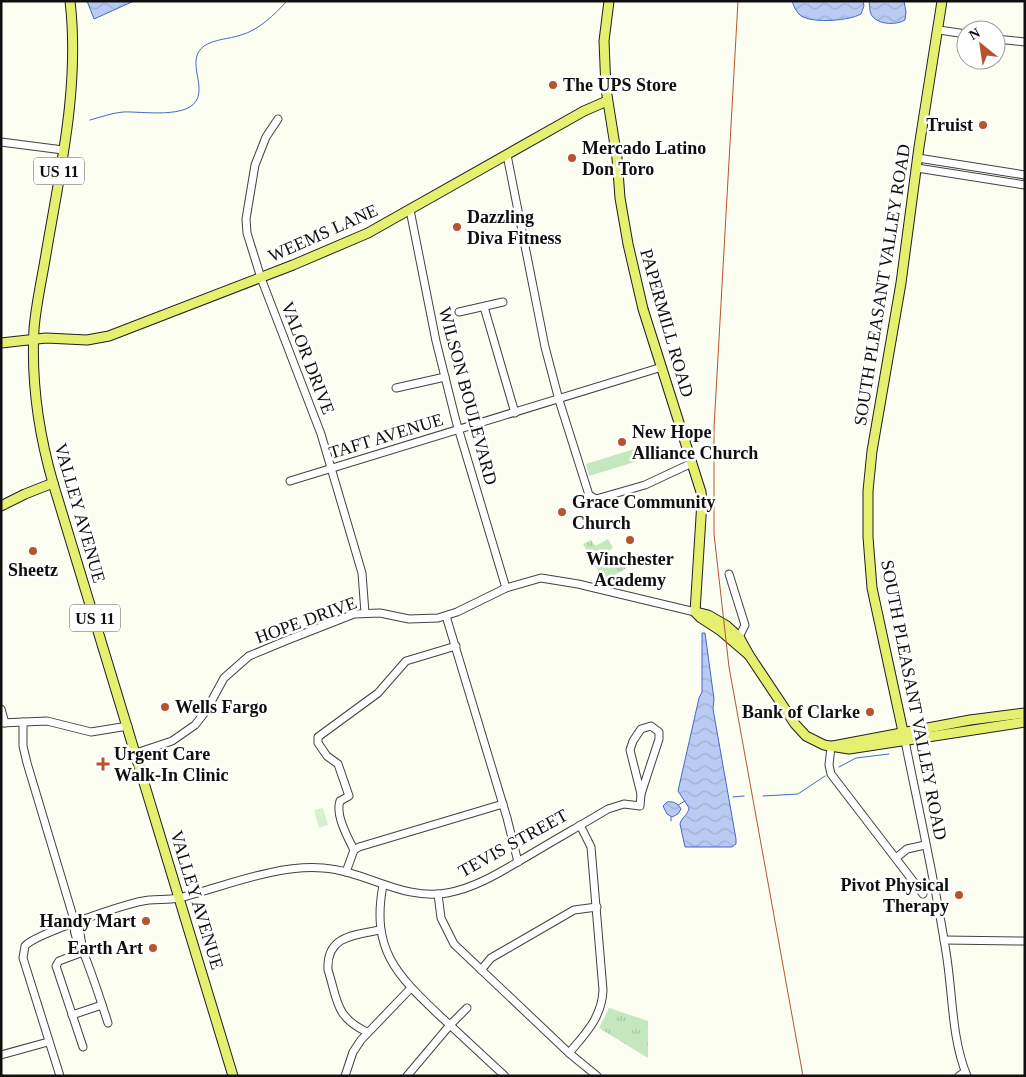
<svg xmlns="http://www.w3.org/2000/svg" width="1026" height="1077" font-family="Georgia,serif">
  <style>
    .grass { fill: #c5e7bd }
    .park { fill: url(#park-tufts) }
    .pitch { fill: #d9efce }
    .water { fill: url(#water-waves); stroke: #4569c5 }
    .lines { fill: none; stroke-linecap: round; stroke-linejoin: round }
    .stream { stroke: #4569c5; stroke-width: 1 }
    .minor-casing { stroke: #424242; stroke-width: 9 }
    .major-casing { stroke: #202020; stroke-width: 11 }
    .minor { stroke: #fff; stroke-width: 7 }
    .major { stroke: #e6f070; stroke-width: 9 }
    .rail { stroke: #b7542f; stroke-width: 1 }
    .poi-dot { fill: #b7542f; stroke: #fff; stroke-width: 2 }
    .labels { text-anchor: middle; dominant-baseline: central; stroke-width: 5; stroke-linejoin: round; paint-order: stroke }
    .shield { fill: #fff; stroke: #575757; stroke-width: 1 }
    .shield-label { font-size: 16px; font-weight: bold; fill: #0f0f0f }
    .poi-label { font-size: 18px; font-weight: bold; fill: #0f0f0f; stroke: #fff; text-anchor: start }
    .street-label { font-size: 18px; fill: #0f0f0f; stroke: #fff }
  </style>
  <defs>
    <pattern id="park-tufts" width="24" height="20" patternUnits="userSpaceOnUse" patternTransform="scale(1.25)"><rect width="24" height="20" fill="#c5e7bd"/><path d="M3 7l-1-3M5 7V3M7 7l1-3M15 17l-1-3M17 17v-4M19 17l1-3" fill="none" stroke="#a8c5a1"/></pattern>
    <pattern id="water-waves" width="16" height="10" patternUnits="userSpaceOnUse" patternTransform="scale(1.25)"><rect width="16" height="10" fill="#bacbf3"/><path d="M0 5q4-4 8 0t8 0" fill="none" stroke="#9fadcf"/></pattern>
  </defs>
  <rect width="100%" height="100%" fill="#fdfef2"/>
  <path class="grass" d="M634 449 638 461 589 476 586 464Z"/>
  <g class="park">
    <path d="M608 539 613 548 600 556 605 566 620 557 627 568 604 581 583 544 591 540 595 546Z"/>
    <path d="M609 1008 648 1021V1058L599 1028Z"/>
  </g>
  <path class="pitch" d="M323 808 328 825 319 828 314 810Z"/>
  <g class="water">
    <path d="M87 1H134L94 19Z"/>
    <path d="M792 1H863L864 6 861 14C849 21 815 23 803 17 797 14 794 7 792 1Z"/>
    <path d="M869 1H904L906 12 905 20C897 25 880 25 873 17 869 13 870 7 869 1Z"/>
    <path d="M702 633H705L714 699 713 709 736 839V844L732 847H685L680 824C681 818 688 815 689 808L678 791 699 698 702 692Z"/>
    <path d="M667 802C673 801 678 803 681 809L678 814 672 817 667 814 663 806Z"/>
  </g>
  <g class="lines">
    <g class="stream">
      <path d="M90 120C101 117 112 113 123 112 141 111 191 120 198 97 203 80 187 59 204 46 215 39 229 39 241 35 259 30 274 15 287 1"/>
      <path d="M839 767 856 758 889 754"/>
      <path d="M763 796 798 794 825 776"/>
      <path d="M733 797 744 796"/>
      <path d="M678 805 685 801"/>
      <path d="M671 821V817"/>
    </g>
    <g class="minor-casing">
      <g id="minor">
        <path d="M939 30 966 34"/>
        <path d="M996 39 1025 42"/>
        <path d="M278 119 266 137 255 165 246 219 247 233 261 278 321 434 362 573 365 613"/>
        <path d="M1 142 63 150"/>
        <path d="M507 155 545 347 559 400 589 495 596 499 645 485 692 463"/>
        <path d="M918 158 1025 175"/>
        <path d="M917 168 1025 185"/>
        <path d="M410 210 436 341 456 421 506 588"/>
        <path d="M484 307 515 413"/>
        <path d="M459 312 503 302"/>
        <path d="M396 388 445 377"/>
        <path d="M290 481 662 367"/>
        <path d="M729 574 745 625 739 637"/>
        <path d="M446 616 507 818 518 862"/>
        <path d="M1 709 5 723"/>
        <path d="M23 722V746L27 763 75 923 80 933 83 952"/>
        <path d="M1 723 47 721 91 732 128 726"/>
        <path d="M651 726 659 732V739L641 794 630 750 633 741 641 729Z"/>
        <path d="M905 741C919 811 935 881 946 952 953 993 951 1037 967 1076"/>
        <path d="M831 747 829 765 831 774 923 894"/>
        <path d="M136 753 172 741 195 725 206 711 224 678 249 656 285 641 354 614 380 613 409 619 438 618 457 612 506 588 541 578 578 584 695 612"/>
        <path d="M354 850C348 838 335 815 340 801L349 796 338 764 327 756 318 743V737L378 693 406 661 456 646"/>
        <path d="M896 858 907 849 925 845"/>
        <path d="M346 872 354 850 359 847 503 804"/>
        <path d="M383 885C371 950 396 974 440 1016 462 1036 483 1056 505 1076"/>
        <path d="M438 894 441 918 454 944 569 1053 597 1076"/>
        <path d="M74 926C74 939 82 948 86 959 94 980 101 1001 108 1023"/>
        <path d="M944 940 1025 941"/>
        <path d="M481 970 491 958 498 954 574 910 597 907"/>
        <path d="M72 1015 102 1005"/>
        <path d="M367 1032C335 1017 338 1001 328 970 326 936 354 935 380 930"/>
        <path d="M83 1047 56 966 59 961 83 952"/>
        <path d="M569 1053C586 1033 602 1017 603 990L591 847 580 825"/>
        <path d="M1 1055 48 1042"/>
        <path d="M60 1076 23 958 25 946C35 934 130 902 149 900 159 899 168 900 179 898 223 887 277 864 323 868 366 871 403 901 447 893 479 887 505 869 533 853 558 838 583 824 608 809L624 804 640 806 641 794"/>
        <path d="M345 1076 353 1052 361 1040 411 988"/>
        <path d="M407 1076 450 1025 467 1008"/>
        <path d="M959 1076 965 1072"/>
      </g>
    </g>
    <g class="major-casing">
      <g id="major">
        <path d="M70 1C80 86 60 171 46 254 42 279 36 304 34 329 31 383 38 431 53 483L233 1076"/>
        <path d="M609 1 604 41 606 89 617 158 620 198 628 244 643 309 701 492 702 501 695 612 701 618 721 631 749 655"/>
        <path d="M1 343 46 338 87 340 109 336 293 265 368 233 584 111 607 101"/>
        <path d="M1 506 25 494 53 483"/>
        <path d="M696 612 708 615 727 626 739 637 749 655 795 724 806 736 824 745 849 749 1025 722"/>
        <path d="M905 741 872 588 868 537V491L872 451 901 283 919 147 942 1"/>
        <path d="M833 746 970 720 1025 713"/>
      </g>
    </g>
    <use href="#minor" class="minor"/>
    <use href="#major" class="major"/>
    <path class="rail" d="M738 1 714 428V534L729 667 803 1076"/>
  </g>
  <g class="poi-dot">
    <circle cx="553" cy="85" r="5"/>
    <circle cx="983" cy="125" r="5"/>
    <circle cx="572" cy="158" r="5"/>
    <circle cx="457" cy="227" r="5"/>
    <circle cx="622" cy="442" r="5"/>
    <circle cx="562" cy="512" r="5"/>
    <circle cx="630" cy="540" r="5"/>
    <circle cx="33" cy="551" r="5"/>
    <circle cx="165" cy="707" r="5"/>
    <circle cx="870" cy="712" r="5"/>
    <path d="M100.5 756.5h5v5h5v5h-5v5h-5v-5h-5v-5h5z"/>
    <circle cx="959" cy="895" r="5"/>
    <circle cx="146" cy="921" r="5"/>
    <circle cx="153" cy="948" r="5"/>
  </g>
  <g class="labels">
    <g class="shield">
      <rect x="34" y="157.5" width="50" height="27" rx="4"/>
      <rect x="70" y="604.5" width="50" height="27" rx="4"/>
    </g>
    <g class="shield-label">
      <text x="59" y="171">US 11</text>
      <text x="95" y="618">US 11</text>
    </g>
    <g class="poi-label">
      <text x="563" y="85">The UPS Store</text>
      <text x="973" y="125" text-anchor="end">Truist</text>
      <text x="582" y="148">Mercado Latino<tspan x="582" dy="21">Don Toro</tspan></text>
      <text x="467" y="217">Dazzling<tspan x="467" dy="21">Diva Fitness</tspan></text>
      <text x="632" y="432">New Hope<tspan x="632" dy="21">Alliance Church</tspan></text>
      <text x="572" y="502">Grace Community<tspan x="572" dy="21">Church</tspan></text>
      <text x="630" y="559" text-anchor="middle">Winchester<tspan x="630" dy="21">Academy</tspan></text>
      <text x="33" y="570" text-anchor="middle">Sheetz</text>
      <text x="175" y="707">Wells Fargo</text>
      <text x="860" y="712" text-anchor="end">Bank of Clarke</text>
      <text x="114" y="754">Urgent Care<tspan x="114" dy="21">Walk-In Clinic</tspan></text>
      <text x="949" y="885" text-anchor="end">Pivot Physical<tspan x="949" dy="21">Therapy</tspan></text>
      <text x="136" y="921" text-anchor="end">Handy Mart</text>
      <text x="143" y="948" text-anchor="end">Earth Art</text>
    </g>
    <g class="street-label">
      <text transform="translate(323 233) rotate(-24)">WEEMS LANE</text>
      <text transform="translate(882 285) rotate(-81)">SOUTH PLEASANT VALLEY ROAD</text>
      <text transform="translate(667 323) rotate(74)">PAPERMILL ROAD</text>
      <text transform="translate(308 358) rotate(69)">VALOR DRIVE</text>
      <text transform="translate(468 396) rotate(75)">WILSON BOULEVARD</text>
      <text transform="translate(386 436) rotate(-17)">TAFT AVENUE</text>
      <text transform="translate(80 513) rotate(74)">VALLEY AVENUE</text>
      <text transform="translate(306 620) rotate(-20)">HOPE DRIVE</text>
      <text transform="translate(914 700) rotate(79)">SOUTH PLEASANT VALLEY ROAD</text>
      <text transform="translate(513 843) rotate(-29)">TEVIS STREET</text>
      <text transform="translate(197 900) rotate(73)">VALLEY AVENUE</text>
    </g>
  </g>
  <rect width="1026" height="1077" fill="none" stroke="#0f0f0f" stroke-width="5"/>
  <g transform="translate(981 45) rotate(330)"><circle r="24" fill="#ffffff" stroke="#9f9f9f"/>
  <path d="M0-4L9 19L0 12L-9 19Z" fill="#b7542f"/>
  <text y="-8" font-size="14" font-weight="bold" text-anchor="middle" fill="#0f0f0f">N</text>
  </g>
</svg>
